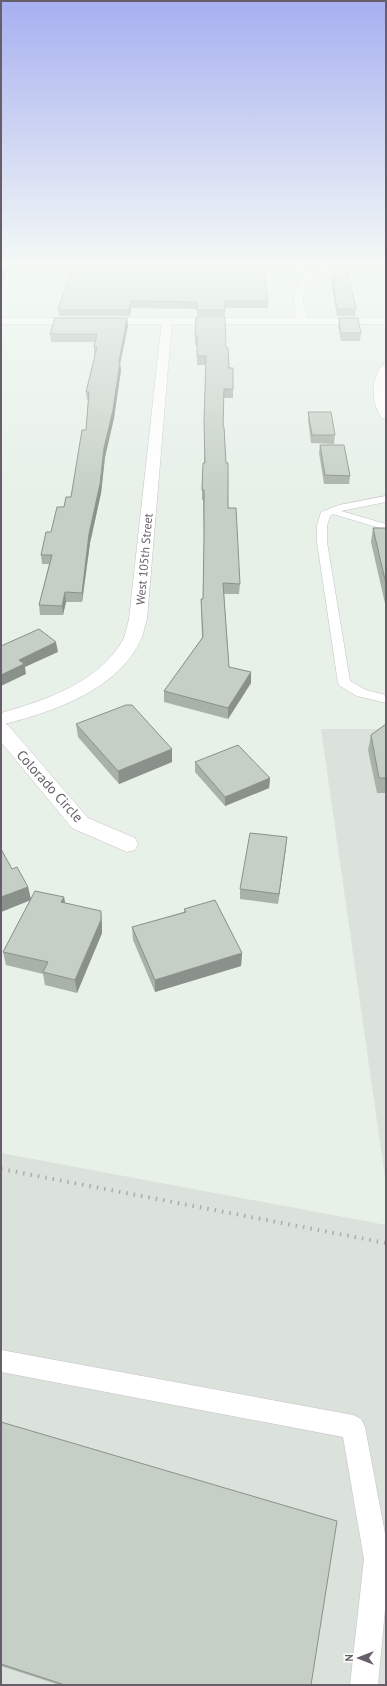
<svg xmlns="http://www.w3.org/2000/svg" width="387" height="1686" font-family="'PT Sans',sans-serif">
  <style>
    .industrial { fill: #dbe2db }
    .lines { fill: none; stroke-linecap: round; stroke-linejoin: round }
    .service-casing { stroke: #c7c0c8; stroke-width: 1 }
    .minor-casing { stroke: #c7c0c8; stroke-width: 1 }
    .tertiary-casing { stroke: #c7c0c8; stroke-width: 1 }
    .service { fill: #fff; fill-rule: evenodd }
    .minor { fill: #fff; fill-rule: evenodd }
    .tertiary { fill: #fff; fill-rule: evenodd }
    .rail { stroke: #adaaad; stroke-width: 4; stroke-dasharray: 1.5 6; stroke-linecap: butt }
    .wall { fill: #a9b2a9 }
    .shaded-wall { fill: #8a918a }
    .building { fill: #c5cfc5; stroke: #8a918a }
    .labels { text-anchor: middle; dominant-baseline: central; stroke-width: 3; stroke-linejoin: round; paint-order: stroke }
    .far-street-label { font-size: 12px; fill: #665e68; stroke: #fff }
    .street-label { font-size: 14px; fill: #665e68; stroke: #fff }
  </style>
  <rect width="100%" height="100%" fill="#e7f1e8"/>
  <g class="industrial">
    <path d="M321 729H386V1184Z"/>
    <path d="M1 1153 386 1225V1685H1Z"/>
  </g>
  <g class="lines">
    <g class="service-casing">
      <g id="service">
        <path d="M386 496V502L341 511 386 524V530L333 514 330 516 327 526V542L350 681 366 690 386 695V703L357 696 340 686 338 683 317 542V526L321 512 339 505Z"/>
        <path d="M1 1350 353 1415 361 1419 365 1427 386 1539V1599L378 1685H350L364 1559 343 1437 1 1372Z"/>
      </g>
    </g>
    <g class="minor-casing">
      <g id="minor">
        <path d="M262 263H282L317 269 331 263H345L318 277 305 289 303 301 307 320 302 323 297 320C293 299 289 288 309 274L267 266Z"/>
        <path d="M167 317 172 320 147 619C145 625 144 631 142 637 120 689 55 711 5 724L8 725 88 818 135 838 138 844 135 850 127 852 72 828 1 742V713C46 700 98 683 123 640 126 633 127 626 129 619L162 320Z"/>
        <path d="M386 364V419L382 418C371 403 371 383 380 368L382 366Z"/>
      </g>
    </g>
    <g class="tertiary-casing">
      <rect id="tertiary" x="1" y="318" width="385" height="6"/>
    </g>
    <use href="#service" class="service"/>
    <use href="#minor" class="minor"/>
    <use href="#tertiary" class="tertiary"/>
    <path class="rail" d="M1 1169 386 1243"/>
  </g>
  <g class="wall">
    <path d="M73 263 268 301V308H225V316H197V309L131 308 130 316H59L58 310Z"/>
    <path d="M332 276 356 309 355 316H337L331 283Z"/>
    <path d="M196 317 226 348 233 389V398H224L223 427 228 508 240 584 239 594H224L229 667 251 672V683L228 719 164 702V691L202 638 201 599H203L204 544 203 500H202V490L204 463 206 365H197V345H195Z"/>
    <path d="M127 318 128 326 120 364 121 370 114 418 105 457 101 493 90 543 82 602H66L63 615H40L39 605 49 564H42L41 555 51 532 64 507 71 497 86 430 88 400H87L86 392 95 355H94V347L95 342H51L50 334Z"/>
    <path d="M339 318 361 333 360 341H341L338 326Z"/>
    <path d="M308 412 335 435 334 444 311 443 308 420Z"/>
    <path d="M320 445 350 476 349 484H324L319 453Z"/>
    <path d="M373 528H386V608L371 542Z"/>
    <path d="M76 724 172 749V762L119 784 78 737Z"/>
    <path d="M386 724V793H377L368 750 371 735Z"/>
    <path d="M195 762 270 778 269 788 225 806 195 772Z"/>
    <path d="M286 847 278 904 240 899V889Z"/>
    <path d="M12 869 28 887 31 899 64 897 65 903 102 924V933L77 993 45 985 43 974 6 965 3 952 30 900 1 912Z"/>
    <path d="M184 909 242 953 241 966 155 992 133 940 132 927 184 912Z"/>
    <path d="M1 1422 311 1685H60L1 1666Z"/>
  </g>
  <g class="shaded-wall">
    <path d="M8 263H10V266L1 286V279Z"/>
    <path d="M131 301V308L130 316 129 310Z"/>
    <path d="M127 318 128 326 120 364 121 370 114 418 105 457 101 493 90 543 82 602V593L89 534 119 362Z"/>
    <path d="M65 592 66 602 63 615 62 606Z"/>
    <path d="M56 642 58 652 25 667 26 674 1 686V675L19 660Z"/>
    <path d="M251 672V683L228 719V708Z"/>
    <path d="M172 749V762L119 784 118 771Z"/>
    <path d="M270 778 269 788 225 806V797Z"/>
    <path d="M287 837 286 847 278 904 279 894Z"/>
    <path d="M28 887 31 900 1 912V897Z"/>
    <path d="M64 897 66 910 61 902Z"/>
    <path d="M101 911 102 924V933L77 993 75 980Z"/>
    <path d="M242 953 241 966 155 992V980Z"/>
  </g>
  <g class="building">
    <path d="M1 263H8L1 279Z"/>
    <path d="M73 263H258L263 267 268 301H225V310H197V302L131 301 129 310H58Z"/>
    <path d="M348 273 356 309H337L332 276Z"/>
    <path d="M196 317H225L226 348H228L229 368H233V389H224L223 427H224L226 463H228V508H236L240 584 223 583 229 667 251 672 228 708 164 691 203 637 201 599H203L204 536V490H202L203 463H205L204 422 206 356H197V336H195Z"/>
    <path d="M55 318H127L119 362H120L113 410 104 448 100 484 89 534 82 593 65 592 62 606 39 605 52 555H41L46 532H51L57 507H64L66 497H71L82 430H86L89 392H86L97 347H94L97 334H50Z"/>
    <path d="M339 318H358L361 333H341Z"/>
    <path d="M308 412H331L335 435H312Z"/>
    <path d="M320 445H344L350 476 325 475Z"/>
    <path d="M373 528H386V584Z"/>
    <path d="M39 629 56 642 19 660 24 664 1 675V646Z"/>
    <path d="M126 705H132L172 749 118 771 76 724Z"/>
    <path d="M386 724V778H379L371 735Z"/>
    <path d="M238 745 270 778 225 797 195 762Z"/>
    <path d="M250 833 287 837 279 894 240 889Z"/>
    <path d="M1 849 12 869 17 867 28 887 1 897Z"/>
    <path d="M35 891 64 897 61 902 101 911V920L75 980 43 972 48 962 3 952Z"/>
    <path d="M215 900 242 953 155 980 132 927 186 912 184 909Z"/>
    <path d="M1 1422 337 1521 311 1685H65L1 1664Z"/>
  </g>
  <linearGradient id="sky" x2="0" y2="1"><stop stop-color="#a7b0f1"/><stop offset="0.53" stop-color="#f4f9f5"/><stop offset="1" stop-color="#f4f9f5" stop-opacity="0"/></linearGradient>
  <rect width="387" height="499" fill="url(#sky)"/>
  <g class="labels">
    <g class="far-street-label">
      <text transform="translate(144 559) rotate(-85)">West 105th Street</text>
    </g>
    <g class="street-label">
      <text transform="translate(50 786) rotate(48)">Colorado Circle</text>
    </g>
  </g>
  <rect width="387" height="1686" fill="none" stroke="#665e68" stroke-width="4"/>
  <g transform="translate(359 1658) rotate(270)" stroke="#ffffff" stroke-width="3" paint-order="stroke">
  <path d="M0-3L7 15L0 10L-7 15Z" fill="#665e68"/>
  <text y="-6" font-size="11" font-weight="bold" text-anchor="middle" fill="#665e68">N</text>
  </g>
</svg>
